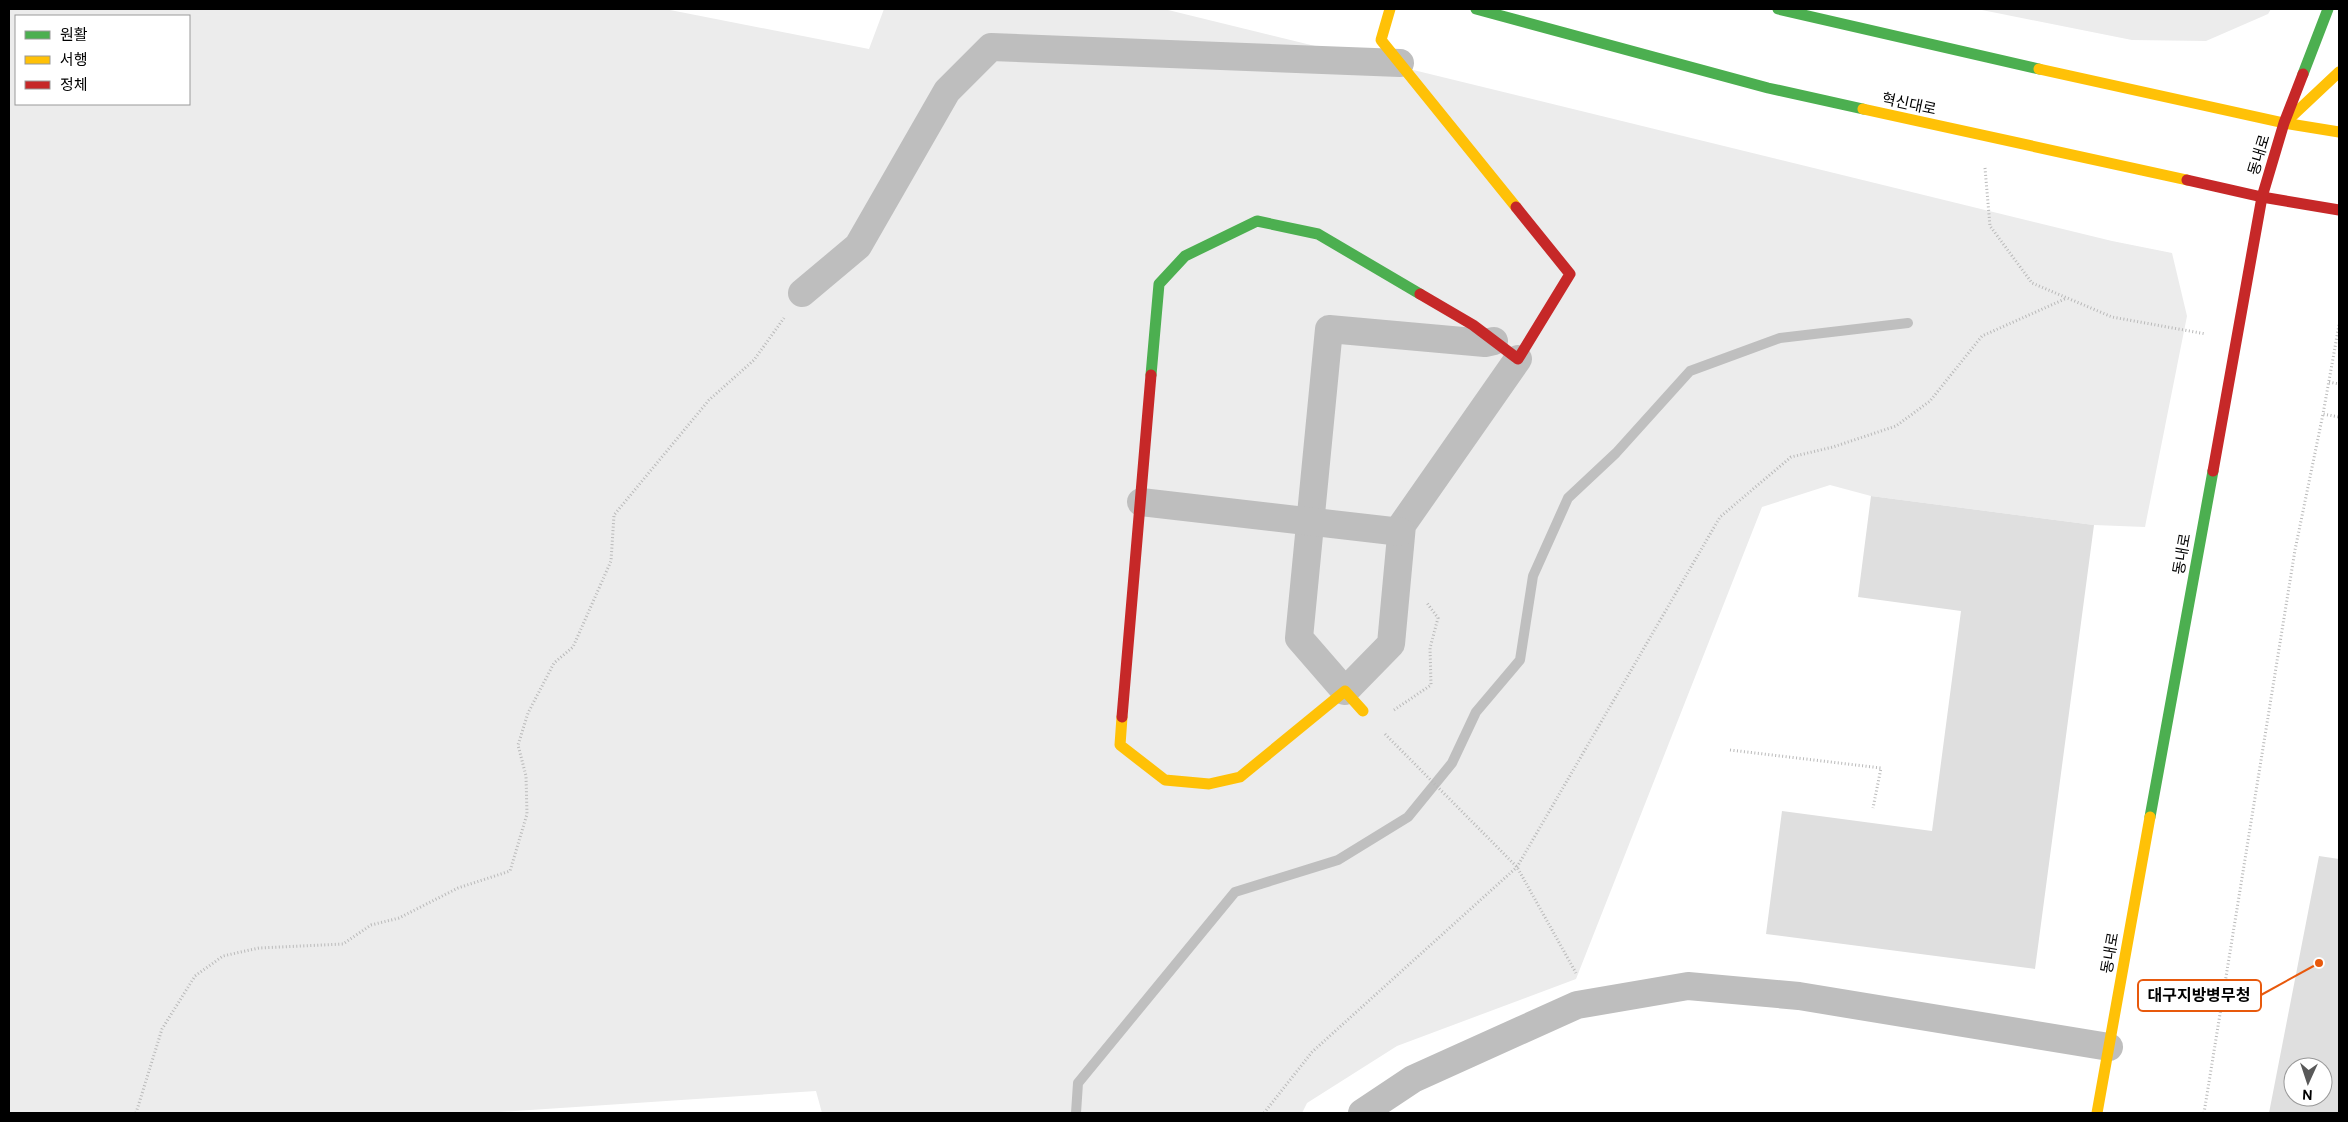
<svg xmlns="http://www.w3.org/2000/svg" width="2348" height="1122" font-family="'DM Sans','Noto Sans KR',sans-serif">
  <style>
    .green { fill: #ececec; fill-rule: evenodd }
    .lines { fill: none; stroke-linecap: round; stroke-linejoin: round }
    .stream { stroke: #bfbfbf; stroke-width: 10 }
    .building { fill: #dfdfdf; fill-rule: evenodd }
    .path { stroke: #b9b9b9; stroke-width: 3; stroke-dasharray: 1 2.5; stroke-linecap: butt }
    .street { stroke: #bebebe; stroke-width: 28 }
    .fast { stroke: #4caf50; stroke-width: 11 }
    .slow { stroke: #ffc107; stroke-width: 11 }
    .jam { stroke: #c62828; stroke-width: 11 }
    .labels { text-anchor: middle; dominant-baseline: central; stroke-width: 4.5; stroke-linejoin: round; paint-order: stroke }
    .street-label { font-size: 15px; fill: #000; stroke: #fff }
    .leader { fill: none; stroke: #e8590c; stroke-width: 2 }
    .callout-dot { fill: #e8590c; stroke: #fff; stroke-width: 2 }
    .callout { fill: #fff; stroke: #e8590c; stroke-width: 2 }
    .callout-label { font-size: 16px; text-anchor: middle; font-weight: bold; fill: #000 }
  </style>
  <rect width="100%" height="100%" fill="#fff"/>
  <g class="green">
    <path d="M9 9H665L869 49 884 9H1164L2112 241 2172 253 2187 316 2145 527 2094 525 1871 496 1830 485 1762 507 1576 979 1397 1046 1307 1103 1302 1113H822L816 1091 484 1113H9ZM16 16H189V104H16Z"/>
    <path d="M1977 9H2271L2268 14 2206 41 2132 40Z"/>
  </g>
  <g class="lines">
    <path class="stream" d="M1076 1113 1078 1083 1235 892 1338 860 1408 817 1452 763 1476 712 1520 660 1533 576 1568 498 1616 453 1690 371 1780 338 1908 323"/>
  </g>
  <g class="building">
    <path d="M1871 496 2094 525 2035 969 1766 934 1782 811 1932 831 1961 611 1858 597Z"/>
    <path d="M2319 856 2339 859V1113H2269ZM2293 1067H2323V1097H2293Z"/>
  </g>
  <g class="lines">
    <g class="path">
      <path d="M1985 168 1990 226 2032 283 2112 317 2206 334"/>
      <path d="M2339 325 2323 414 2339 417"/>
      <path d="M2329 382 2339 384"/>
      <path d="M1394 710 1431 685 1430 648 1438 618 1427 603"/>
      <path d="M1385 734 1517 867 1576 973"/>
      <path d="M1730 750 1881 768 1873 808"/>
      <path d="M136 1113 162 1029 195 976 223 956 259 948 343 944 371 925 399 918 458 888 510 871 527 814 526 776 518 745 528 713 554 663 573 647 611 561 614 515 709 400 754 360 784 318"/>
      <path d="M1264 1113 1312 1052 1517 867 1720 517 1791 457 1833 447 1896 426 1930 401 1982 336 2067 298"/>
      <path d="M2204 1113 2295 550 2323 414"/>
    </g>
    <g class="street">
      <path d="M802 293 858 246 947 91 991 47 1400 63"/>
      <path d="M1494 341 1485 343 1329 329 1299 638 1345 691 1391 644 1402 525 1518 359"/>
      <path d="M1141 502 1401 532"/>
      <path d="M1362 1113 1413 1079 1577 1005 1688 986 1799 996 2109 1047"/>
    </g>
    <g class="fast">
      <path d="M1476 9 1768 88 1863 109"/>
      <path d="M1778 9 2039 69"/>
      <path d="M2303 74 2328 9"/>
      <path d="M1151 375 1159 284 1185 256 1257 221 1318 234 1420 294"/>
      <path d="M2150 817 2213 471"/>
    </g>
    <g class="slow">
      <path d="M1390 9 1381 40 1516 207"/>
      <path d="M2039 69 2284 123 2339 132"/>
      <path d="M1863 109 2187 180"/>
      <path d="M2289 119 2339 72"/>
      <path d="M1122 717 1120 745 1165 780 1209 784 1240 777 1345 691 1363 711"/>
      <path d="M2097 1113 2150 817"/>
    </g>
    <g class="jam">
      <path d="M2187 180 2262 197 2339 210"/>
      <path d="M1420 294 1473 325 1518 359 1570 274 1516 207"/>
      <path d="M2213 471 2262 197 2284 123 2303 74"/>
      <path d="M1122 717 1151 375"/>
    </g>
  </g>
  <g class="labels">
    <g class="street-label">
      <text transform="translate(1909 104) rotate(12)">혁신대로</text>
      <text transform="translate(2259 155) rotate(-73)">동내로</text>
      <text transform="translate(2182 554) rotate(-80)">동내로</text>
      <text transform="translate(2110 953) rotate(-80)">동내로</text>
    </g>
  </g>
  <path class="leader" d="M2319 963L2261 995"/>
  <circle class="callout-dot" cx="2319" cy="963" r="5"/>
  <rect class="callout" x="2138" y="980" width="123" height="31" rx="5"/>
  <g class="callout-label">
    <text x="2199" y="1001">대구지방병무청</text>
  </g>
  <rect width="2348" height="1122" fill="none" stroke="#000000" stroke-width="20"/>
  <rect x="15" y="15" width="175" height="90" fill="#ffffff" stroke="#999999"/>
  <rect x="25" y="31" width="25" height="8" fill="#4caf50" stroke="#999999"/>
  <text x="60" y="40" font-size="15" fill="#000000">원활</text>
  <rect x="25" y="56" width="25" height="8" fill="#ffc107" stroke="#999999"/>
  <text x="60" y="65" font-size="15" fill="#000000">서행</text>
  <rect x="25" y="81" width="25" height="8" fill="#c62828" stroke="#999999"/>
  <text x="60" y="90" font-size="15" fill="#000000">정체</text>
  <g transform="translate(2308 1082) rotate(183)"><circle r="24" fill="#ffffff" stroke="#999999"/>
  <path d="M0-4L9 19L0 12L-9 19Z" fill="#595959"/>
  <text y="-8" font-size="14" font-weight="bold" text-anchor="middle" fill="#000000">N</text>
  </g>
</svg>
